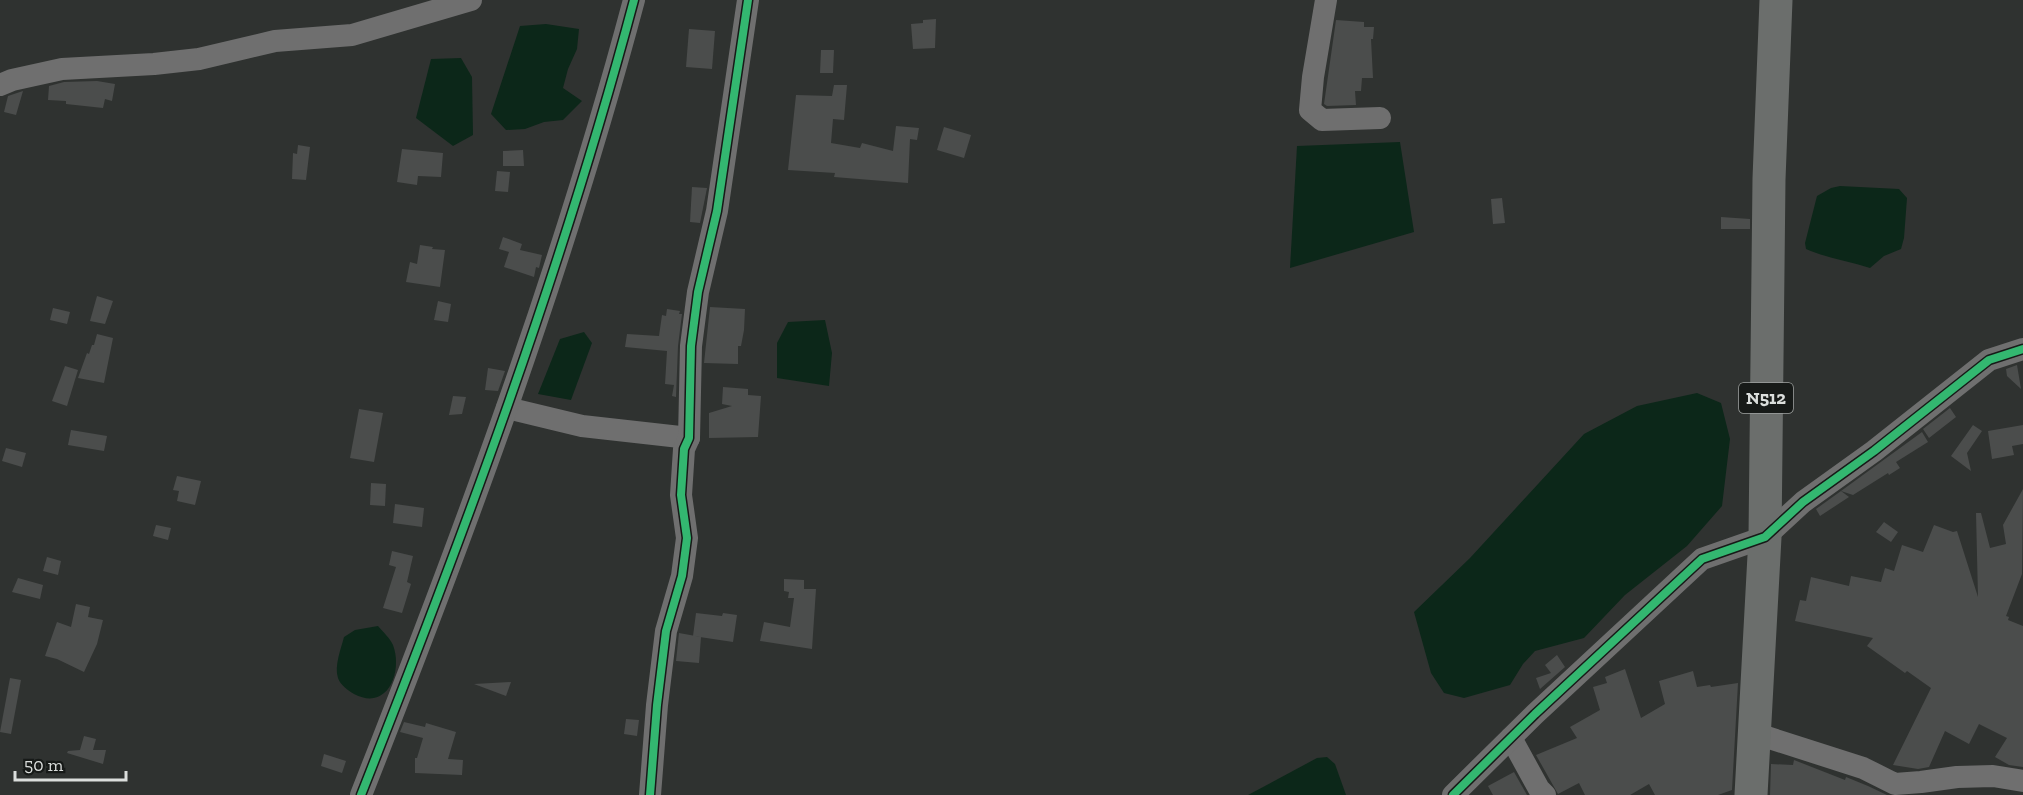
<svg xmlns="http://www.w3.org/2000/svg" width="2023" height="795" font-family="'Zilla Slab',serif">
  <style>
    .water { fill: #0c2719 }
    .building { fill: #4b4d4c }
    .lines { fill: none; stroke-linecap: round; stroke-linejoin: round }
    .minor { stroke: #6f6f6f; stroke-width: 22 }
    .highway { stroke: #6b6e6c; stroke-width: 33 }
    .cycleway-casing { stroke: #171a18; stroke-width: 11 }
    .cycleway { stroke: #33b770; stroke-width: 8 }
    .labels { text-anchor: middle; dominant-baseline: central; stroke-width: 4.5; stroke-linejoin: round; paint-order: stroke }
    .shield { fill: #171a18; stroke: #a0a3a1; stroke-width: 1.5 }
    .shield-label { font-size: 18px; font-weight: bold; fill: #dbdedc }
  </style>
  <rect width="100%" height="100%" fill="#2f3230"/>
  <g class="water">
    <path d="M546 24 579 29 577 49 568 69 563 88 582 101 563 120 544 122 525 129 506 130 491 114 520 26Z"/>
    <path d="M461 58 472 77 473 135 453 146 416 118 431 59Z"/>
    <path d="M1400 142 1414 232 1290 268 1297 146Z"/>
    <path d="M1840 186 1899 189 1907 198 1904 238 1901 249 1884 256 1870 268C1849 261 1826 258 1806 249L1805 243 1817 196 1831 188Z"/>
    <path d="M825 320 832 353 829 386 777 378V343L788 322Z"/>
    <path d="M584 332 592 343 571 400 538 394 560 339Z"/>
    <path d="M1697 393 1721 403 1730 439 1722 506 1687 546 1625 595 1584 638 1535 651 1523 664 1510 685 1464 698 1444 693 1431 673 1414 612 1470 558 1584 434 1637 406Z"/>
    <path d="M378 626C383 632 390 638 393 645 403 671 388 712 354 694 349 691 340 685 338 678 334 666 341 649 344 637L355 630Z"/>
    <path d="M1327 757 1335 764 1346 795H1248L1317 758Z"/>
  </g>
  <g class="building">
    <path d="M936 19 935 48 913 49 911 24 923 23V20Z"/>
    <path d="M1336 20 1364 22V27H1374L1373 39H1371L1373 78H1362L1361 91H1355L1356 105 1327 106 1324 104Z"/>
    <path d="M689 29 715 31 712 69 686 67Z"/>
    <path d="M821 50H834L833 73H820Z"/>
    <path d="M97 81 115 84 112 101 105 99 103 108 66 104V101L48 100 49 86 64 82Z"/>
    <path d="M834 85H847L844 120 833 119 831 143 860 148 862 143 893 151 896 126 919 128 917 140 910 139 908 183 834 177 835 173 788 170 796 95 832 96Z"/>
    <path d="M23 91 16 115 4 112 8 96Z"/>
    <path d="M944 127 971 135 964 158 937 150Z"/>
    <path d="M298 145 310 147 306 180 292 179 293 153 297 154Z"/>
    <path d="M402 149 443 153 441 177 418 176 417 185 397 182Z"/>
    <path d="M523 150 524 166H503V151Z"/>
    <path d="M497 171 510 172 508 192 495 191Z"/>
    <path d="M692 187 707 188 700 223 690 222Z"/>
    <path d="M1502 198 1505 223 1493 224 1491 199Z"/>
    <path d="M1721 217 1750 219V229H1721Z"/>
    <path d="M503 237 522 244 520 250 542 255 539 268 536 267 534 277 504 267 509 252 499 249Z"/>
    <path d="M420 245 433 247 432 249 445 250 440 287 406 282 410 262 417 264Z"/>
    <path d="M97 296 113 301 105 324 90 321Z"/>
    <path d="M438 301 451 304 448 322 434 320Z"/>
    <path d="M710 307 745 309 744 330 741 346H738V364L704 363Z"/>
    <path d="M53 308 70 312 67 324 50 320Z"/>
    <path d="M667 309 680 311 679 314H682L678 346 676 397 672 396 674 385 665 384 667 351 625 347 627 334 659 336 662 315 666 316Z"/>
    <path d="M97 334 113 338 104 383 78 378 87 353 89 354 92 345H94Z"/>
    <path d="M2017 365 2021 389 2007 376 2006 369Z"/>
    <path d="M65 366 78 370 67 406 52 401Z"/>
    <path d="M488 368 505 371 498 391 485 390Z"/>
    <path d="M723 387 748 389V395L761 396 758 437 709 438V413L732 406 722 404Z"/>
    <path d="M453 396 466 397 462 414 449 415Z"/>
    <path d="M1950 408 1956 417 1929 438 1923 429Z"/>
    <path d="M359 409 383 413 374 462 350 458Z"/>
    <path d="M1973 425 1982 431 1967 453 1971 471 1951 456Z"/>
    <path d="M2023 425V444L2012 446 2014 455 1992 459 1988 431Z"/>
    <path d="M71 430 107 436 104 451 68 445Z"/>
    <path d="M1922 432 1928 442 1896 462 1900 468 1889 475 1888 473 1853 495 1841 491Z"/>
    <path d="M6 448 26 453 22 467 2 461Z"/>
    <path d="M177 476 201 481 195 505 177 501 179 491 173 490Z"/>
    <path d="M371 483 386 484 385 506 370 505Z"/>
    <path d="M2023 489 2022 574 2006 616 2009 617 2008 620 2023 626V767L2009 765 1995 757 2007 738 1979 724 1969 744 1945 731 1929 767 1918 769 1893 765 1931 688 1907 671 1905 673 1867 646 1873 638 1795 621 1800 600 1806 601 1811 577 1849 586 1851 576 1881 582 1885 568 1894 571 1902 545 1923 552 1934 525 1953 532 1957 531 1978 597 1976 513H1981L1990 548 2006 544 2003 525Z"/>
    <path d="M1841 491 1849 497 1820 516 1816 509Z"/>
    <path d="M395 504 424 508 422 527 393 523Z"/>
    <path d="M1884 522 1898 532 1891 542 1876 532Z"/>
    <path d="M156 525 171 528 168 540 153 536Z"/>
    <path d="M392 551 413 556 407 582 411 584 402 613 383 608 396 567 389 565Z"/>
    <path d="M47 557 61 561 58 575 43 571Z"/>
    <path d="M18 578 43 585 40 599 12 592Z"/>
    <path d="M784 579 804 580V589H816L812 649 760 641 764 622 790 627 794 598H788L789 592 784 591Z"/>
    <path d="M76 604 90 607 88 617 103 620 97 644 84 672 57 659 45 656 57 622 71 627Z"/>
    <path d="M696 613 722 616 723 613 737 615 733 642 693 636Z"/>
    <path d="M679 633 701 637 699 663 676 661Z"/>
    <path d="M1557 655 1565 667 1540 689 1536 678 1551 673 1545 665Z"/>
    <path d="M1625 669 1641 718 1665 704 1659 681 1693 671 1697 687 1710 685 1711 687 1738 683 1732 790 1718 795H1655L1649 784 1630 795H1585L1579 783 1558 794 1536 755 1577 738 1570 727 1600 710 1593 687 1607 683 1605 677Z"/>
    <path d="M10 678 21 680 11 734 0 732Z"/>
    <path d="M511 682 506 696 474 684Z"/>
    <path d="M626 719 639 720 637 736 624 734Z"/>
    <path d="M404 722 425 727 426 723 456 732 448 759 463 760 462 775 415 773V758H417L423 738 400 732Z"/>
    <path d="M84 736 96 739 93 750H106L103 764 67 753 68 751 80 750Z"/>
    <path d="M324 754 346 761 342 773 321 766Z"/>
    <path d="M1794 760 1845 780 1846 777 1868 786 1887 795H1770L1771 764 1793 765Z"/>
    <path d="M1514 772 1527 795H1493L1488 786Z"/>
  </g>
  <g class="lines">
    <g class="minor">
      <path d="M1326 0 1313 77 1310 110 1322 120 1380 118"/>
      <path d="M0 85 12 80 62 69 154 64 199 59 275 41 352 35 471 0"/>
      <path d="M507 408 582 426 689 438"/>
      <path d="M1754 733 1863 768 1895 784 1921 782 1957 777 1993 776 2023 781"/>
      <path d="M1511 738 1539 789 1545 795"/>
      <path d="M361 795C464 534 562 271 634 0"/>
      <path d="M650 795 657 705 666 631 682 576 687 538 681 495 684 449 689 438 691 346 698 292 717 211 748 0"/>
      <path d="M1453 795 1535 714 1702 559 1765 537 1803 502 1874 451 1989 360 2023 349"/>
    </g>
    <path class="highway" d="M1751 795 1765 537 1769 179 1776 0"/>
    <g class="cycleway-casing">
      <g id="cycleway">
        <path d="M361 795C464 534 562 271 634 0"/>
        <path d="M650 795 657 705 666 631 682 576 687 538 681 495 684 449 689 438 691 346 698 292 717 211 748 0"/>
        <path d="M1453 795 1535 714 1702 559 1765 537 1803 502 1874 451 1989 360 2023 349"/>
      </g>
    </g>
    <use href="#cycleway" class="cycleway"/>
  </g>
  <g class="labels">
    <rect class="shield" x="1739" y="383" width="54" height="30" rx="4.5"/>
    <g class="shield-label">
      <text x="1766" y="398">N512</text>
    </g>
  </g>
  <path d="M15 771v9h111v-9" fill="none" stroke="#dbdedc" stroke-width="3"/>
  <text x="24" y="771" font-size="18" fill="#dbdedc" stroke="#171a18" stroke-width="4.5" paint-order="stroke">50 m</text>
</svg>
